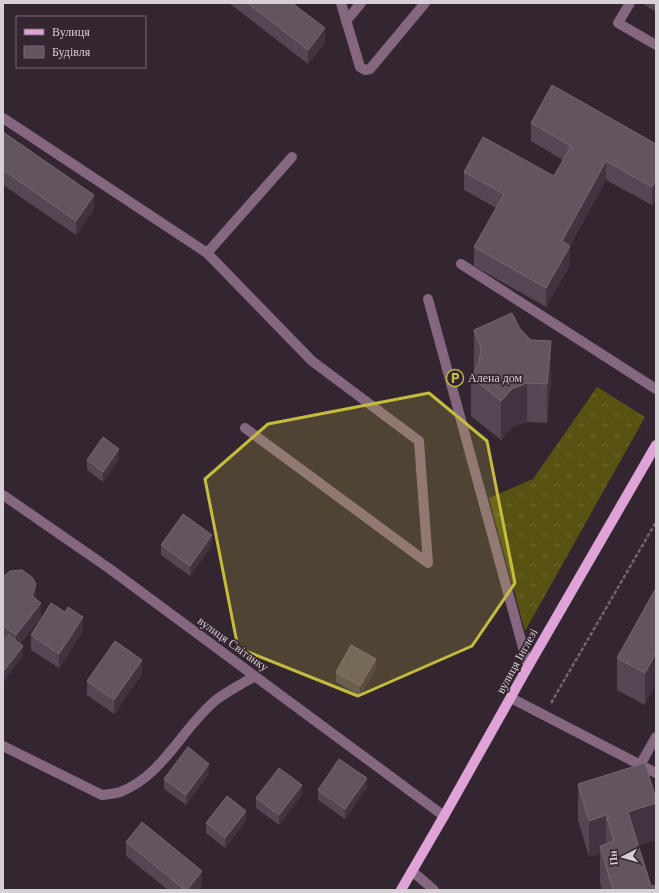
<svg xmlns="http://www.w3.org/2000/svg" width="659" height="893" font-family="'Times New Roman',serif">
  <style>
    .grass { fill: url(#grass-tufts) }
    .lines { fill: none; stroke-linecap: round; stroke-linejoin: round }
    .path { stroke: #71666f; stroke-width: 2.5; stroke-dasharray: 4 2; stroke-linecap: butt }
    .minor { stroke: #856780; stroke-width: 10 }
    .major { stroke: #dfa3d7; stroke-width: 10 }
    .wall { fill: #544652 }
    .shaded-wall { fill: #41333f }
    .building { fill: #625560; stroke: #746873 }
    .marked { fill: #c5bc3d; fill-opacity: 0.2; stroke: #c5bc3d; stroke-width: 3; stroke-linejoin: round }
    .labels { text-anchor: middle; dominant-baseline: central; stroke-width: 3.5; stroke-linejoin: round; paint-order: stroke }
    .poi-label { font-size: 12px; fill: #d7cfd6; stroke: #332631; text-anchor: start }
    .street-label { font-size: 12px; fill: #d7cfd6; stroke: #332631 }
  </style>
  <defs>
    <pattern id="grass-tufts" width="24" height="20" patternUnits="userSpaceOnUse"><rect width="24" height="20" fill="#575212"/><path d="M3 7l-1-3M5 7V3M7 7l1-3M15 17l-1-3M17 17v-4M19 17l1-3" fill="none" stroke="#6e6a34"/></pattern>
  </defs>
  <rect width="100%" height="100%" fill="#332631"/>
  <path class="grass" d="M597 387 645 417 525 631 489 498 533 479Z"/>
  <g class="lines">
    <path class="path" d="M551 703 656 522"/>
    <g class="minor">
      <path d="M341 3 360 67 365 70 370 69 425 3"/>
      <path d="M630 3 618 23 656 45"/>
      <path d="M346 21 361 3"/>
      <path d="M3 118 207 253 312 361 419 441 428 563 245 428"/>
      <path d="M207 253 292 157"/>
      <path d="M461 264 656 389"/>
      <path d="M428 299 528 666"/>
      <path d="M3 495 110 569 444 816"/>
      <path d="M511 698 656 773"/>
      <path d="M3 746 102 795C107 794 114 794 120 792 164 775 181 729 216 700 227 691 242 684 255 676"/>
      <path d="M640 765 656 737"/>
      <path d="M412 871 434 890"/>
    </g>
    <path class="major" d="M401 890 444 816 526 670 656 445"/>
  </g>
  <g class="wall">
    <path d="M229 3H292L325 43 308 64Z"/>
    <path d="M642 3H656V12Z"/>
    <path d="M531 123 656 144V198L652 205 606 180 570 246V265L546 307 474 266V247L496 208 464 190V172L554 176 563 160 531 141Z"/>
    <path d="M3 132 94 209 76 235 3 185Z"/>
    <path d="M520 329 551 380 547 423 527 422 512 427 501 440 471 416V377L475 370 474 369V330Z"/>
    <path d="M119 459 103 482 87 470V460Z"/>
    <path d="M161 545H212L190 576 161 555Z"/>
    <path d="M3 577 36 599 41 617 20 644 23 656 3 639Z"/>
    <path d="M656 588 645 705 617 690V658Z"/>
    <path d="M65 612 83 631 59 668 31 650V635Z"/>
    <path d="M376 669 360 696 336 682V672Z"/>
    <path d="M142 674 114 714 87 695V681Z"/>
    <path d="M209 773 186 805 164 789V779Z"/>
    <path d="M578 784 656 840 638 845 651 886 656 890H602L600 882V854L589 857 578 820Z"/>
    <path d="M367 787 345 819 318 800V790Z"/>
    <path d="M302 795 279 825 256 808V798Z"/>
    <path d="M246 821 225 848 206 833V823Z"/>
    <path d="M126 842 202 886 199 890H168L126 856Z"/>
  </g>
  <g class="shaded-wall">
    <path d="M325 28V43L308 64V50Z"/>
    <path d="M606 161V180L562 260V241Z"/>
    <path d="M656 179V198L652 205V187Z"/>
    <path d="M94 195V209L76 235V221Z"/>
    <path d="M570 246V265L546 307V288Z"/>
    <path d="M551 341V380L547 423V384Z"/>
    <path d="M527 383V422L512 427 501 440V401L512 389Z"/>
    <path d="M119 449V459L103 482V472Z"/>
    <path d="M212 535V545L190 576V566Z"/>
    <path d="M36 584V599L32 610V596Z"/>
    <path d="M41 603V617L16 650V635Z"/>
    <path d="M83 617V631L59 668V654Z"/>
    <path d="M23 646V656L3 682V672Z"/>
    <path d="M656 653V685L645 705V673Z"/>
    <path d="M376 659V669L360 696V686Z"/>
    <path d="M142 660V674L114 714V700Z"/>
    <path d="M209 764V773L186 805V795Z"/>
    <path d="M367 778V787L345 819V809Z"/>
    <path d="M302 785V795L279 825V815Z"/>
    <path d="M656 803V840L628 849V812Z"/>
    <path d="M246 811V821L225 848V838Z"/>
    <path d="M606 815V852L600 846V854L589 857V821Z"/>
    <path d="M202 871V886L199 890H187Z"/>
  </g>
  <g class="building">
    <path d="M248 3H292L325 28 308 50Z"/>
    <path d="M552 85 656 144V179L652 187 606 161 562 241 570 246 546 288 474 247 504 194 464 172 483 137 554 176 571 146 531 123Z"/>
    <path d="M3 132 94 195 76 221 3 170Z"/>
    <path d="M512 313 520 329 531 340 551 341 547 384 527 383 512 389 501 401 471 377 479 363 481 348 474 330Z"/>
    <path d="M103 437 119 449 103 472 87 460Z"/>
    <path d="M183 514 212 535 190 566 161 545Z"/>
    <path d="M22 570 32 577 36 584 32 596 41 603 16 635 3 625V577L10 571Z"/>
    <path d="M656 588V653L645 673 617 658Z"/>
    <path d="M51 603 65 612 68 607 83 617 59 654 31 635Z"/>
    <path d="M9 635 23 646 3 672V642Z"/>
    <path d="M115 641 142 660 114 700 87 681Z"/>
    <path d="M351 645 376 659 360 686 336 672Z"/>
    <path d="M188 747 209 764 186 795 164 779Z"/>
    <path d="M339 759 367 778 345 809 318 790Z"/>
    <path d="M645 763 656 799V803L628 812 651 886 656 885V890H612H613L600 846 614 841 606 815 589 821 578 784Z"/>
    <path d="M279 768 302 785 279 815 256 798Z"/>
    <path d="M227 796 246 811 225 838 206 823Z"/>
    <path d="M142 822 202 871 187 890H185L126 842Z"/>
  </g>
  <path class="marked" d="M429 393 487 441 515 583 472 646 358 696 238 648 205 479 268 424Z"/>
  <defs>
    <g id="parking-ring" transform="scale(0.9)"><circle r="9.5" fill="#332631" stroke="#c5bc3d" stroke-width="1.5"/><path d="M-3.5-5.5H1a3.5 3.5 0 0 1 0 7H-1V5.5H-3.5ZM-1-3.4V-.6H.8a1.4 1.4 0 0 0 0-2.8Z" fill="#c5bc3d"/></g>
  </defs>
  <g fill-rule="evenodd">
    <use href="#parking-ring" x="455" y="378"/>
  </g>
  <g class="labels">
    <g class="poi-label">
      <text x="468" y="378">Алена дом</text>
    </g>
    <g class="street-label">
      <text transform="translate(233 644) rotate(36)">вулиця Світанку</text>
      <text transform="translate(517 661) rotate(-61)">вулиця Інглезі</text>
    </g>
  </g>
  <rect width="659" height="893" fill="none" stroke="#d7cfd6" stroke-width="8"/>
  <rect x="16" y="16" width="130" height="52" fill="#332631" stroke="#756a73"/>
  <rect x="24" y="29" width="20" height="6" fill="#dfa3d7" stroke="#756a73"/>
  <text x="52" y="36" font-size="12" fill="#d7cfd6">Вулиця</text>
  <rect x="24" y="46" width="20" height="12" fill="#625560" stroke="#756a73"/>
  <text x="52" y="56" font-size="12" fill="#d7cfd6">Будівля</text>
  <g transform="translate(623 857) rotate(264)" stroke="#332631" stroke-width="3" paint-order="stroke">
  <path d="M0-3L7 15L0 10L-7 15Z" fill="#d7cfd6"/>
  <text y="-6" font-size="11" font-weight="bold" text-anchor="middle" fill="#d7cfd6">Пн</text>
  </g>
</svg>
